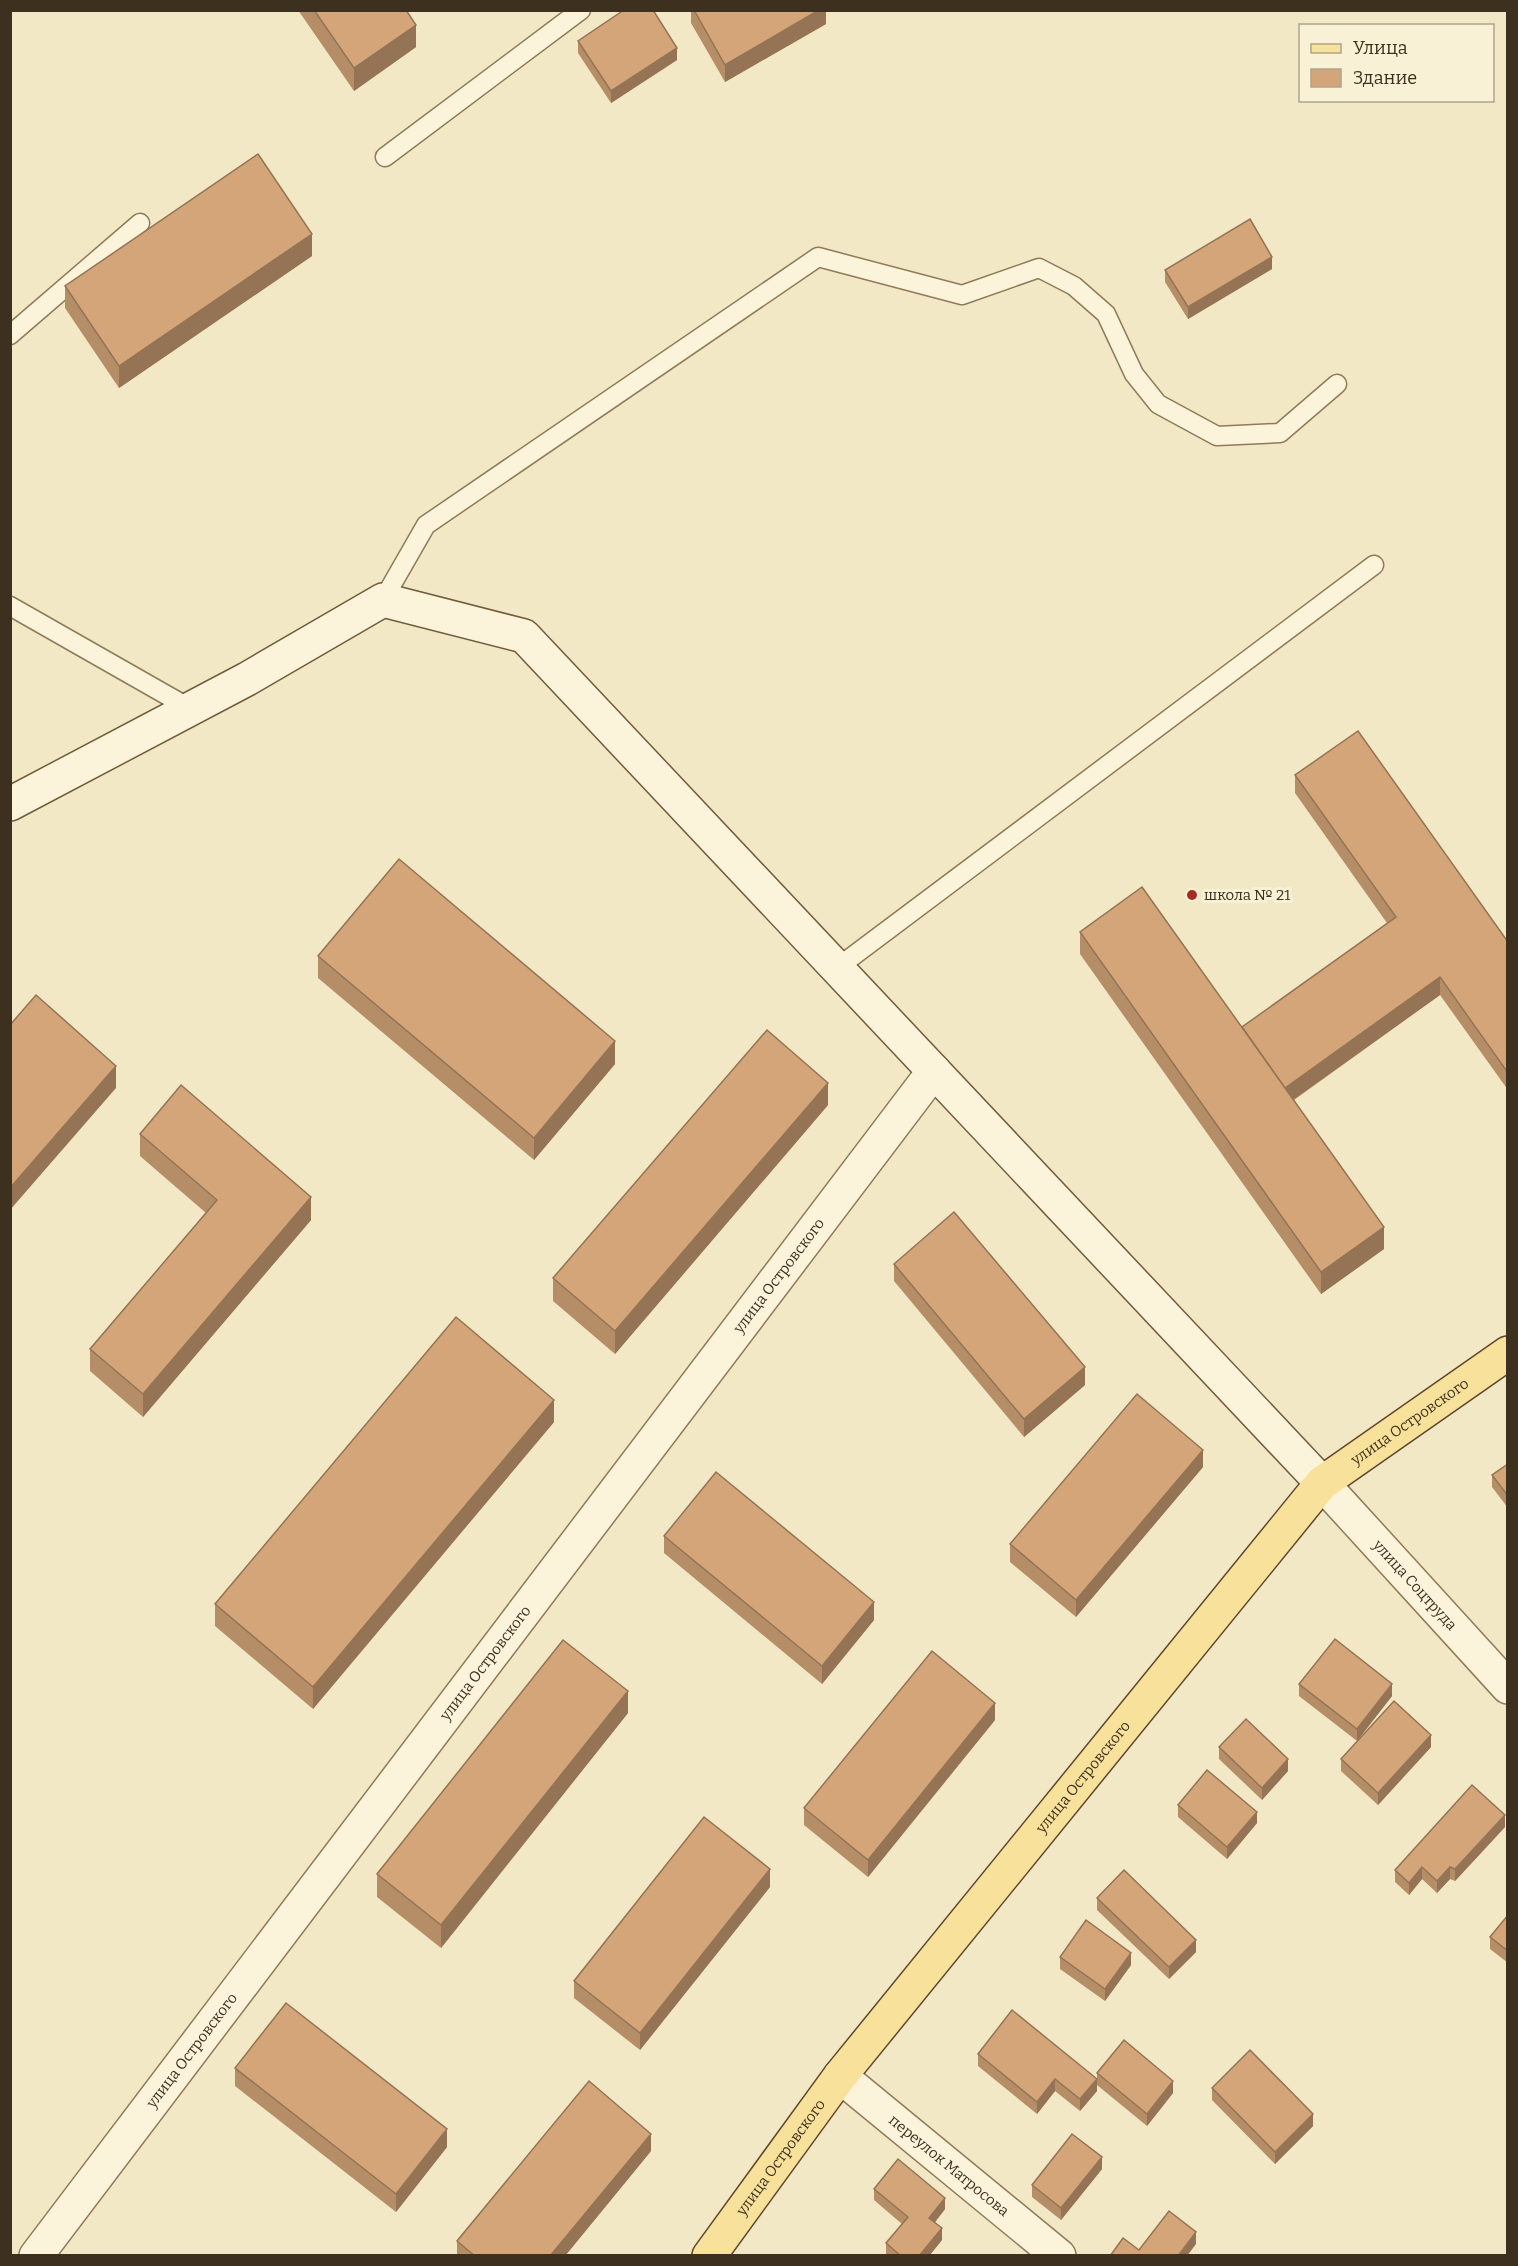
<svg xmlns="http://www.w3.org/2000/svg" width="1518" height="2266" font-family="Bitter,serif">
  <style>
    .lines { fill: none; stroke-linecap: round; stroke-linejoin: round }
    .lane-casing { stroke: #8f7a59; stroke-width: 21 }
    .street-casing { stroke: #8f7a59; stroke-width: 36 }
    .secondary-casing { stroke: #715b3c; stroke-width: 36 }
    .primary-casing { stroke: #5d472d; stroke-width: 36 }
    .lane { stroke: #fcf4da; stroke-width: 18 }
    .street { stroke: #fcf4da; stroke-width: 33 }
    .secondary { stroke: #fcf4da; stroke-width: 33 }
    .primary { stroke: #f8e29b; stroke-width: 33 }
    .wall { fill: #b58e67 }
    .shaded-wall { fill: #947454 }
    .building { fill: #d3a578; stroke: #947454; stroke-width: 1.5 }
    .poi-dot { fill: #a42c23; stroke: #f9f1d6; stroke-width: 2 }
    .labels { text-anchor: middle; dominant-baseline: central; stroke-width: 6; stroke-linejoin: round; paint-order: stroke }
    .poi-label { font-size: 15px; fill: #3e301e; stroke: #f9f1d6; text-anchor: start }
    .street-label { font-size: 15px; fill: #3e301e; stroke: #f9f1d6 }
  </style>
  <rect width="100%" height="100%" fill="#f2e8c5"/>
  <g class="lines">
    <g class="lane-casing">
      <g id="lane">
        <path d="M385 157 581 10"/>
        <path d="M10 335 140 223"/>
        <path d="M383 600 426 525 818 257 962 295 1039 268 1074 286 1106 314 1134 374 1158 404 1217 436 1280 433 1337 384"/>
        <path d="M10 606 191 709"/>
        <path d="M837 968 1374 565"/>
      </g>
    </g>
    <g class="street-casing">
      <g id="street">
        <path id="s1" d="M1322 1483 1508 1687"/>
        <path id="s2" d="M840 2076 1059 2256"/>
        <path id="s3" d="M36 2256 934 1071"/>
      </g>
    </g>
    <g class="secondary-casing">
      <path id="secondary" d="M10 804 247 679 383 600 524 636 1322 1483"/>
    </g>
    <g class="primary-casing">
      <g id="primary">
        <path id="s4" d="M709 2256 840 2076 1322 1483 1508 1353"/>
      </g>
    </g>
    <use href="#lane" class="lane"/>
    <use href="#street" class="street"/>
    <use href="#secondary" class="secondary"/>
    <use href="#primary" class="primary"/>
  </g>
  <g class="wall">
    <path d="M298 10H406L416 47 354 91Z"/>
    <path d="M691 10H826V24L725 82 691 23Z"/>
    <path d="M578 41 677 60 611 103 578 53Z"/>
    <path d="M312 256 119 388 65 308V286Z"/>
    <path d="M1272 269 1188 319 1165 282V270Z"/>
    <path d="M1295 775 1508 942V1090L1440 995 1294 1100 1384 1249 1321 1294 1080 954V932L1242 1027 1387 923 1295 793Z"/>
    <path d="M318 956 615 1064 534 1160 318 978Z"/>
    <path d="M828 1105 615 1354 553 1301V1278Z"/>
    <path d="M140 1134 311 1220 143 1417 90 1371V1349L206 1213 140 1156Z"/>
    <path d="M894 1264 1085 1385 1024 1437 894 1281Z"/>
    <path d="M554 1422 313 1709 215 1626V1604Z"/>
    <path d="M1508 1464V1508L1492 1487V1475Z"/>
    <path d="M1203 1467 1076 1617 1010 1562V1544Z"/>
    <path d="M664 1536 874 1620 822 1684 664 1553Z"/>
    <path d="M1299 1684 1392 1696 1357 1741 1299 1696Z"/>
    <path d="M628 1713 441 1948 377 1897V1874Z"/>
    <path d="M995 1720 868 1877 804 1825V1808Z"/>
    <path d="M1219 1747 1288 1771 1262 1800 1219 1759Z"/>
    <path d="M1431 1747 1378 1805 1341 1771V1759Z"/>
    <path d="M1178 1805 1257 1823 1227 1859 1178 1817Z"/>
    <path d="M1505 1827 1455 1881 1450 1879 1437 1893 1422 1879 1409 1895 1395 1882V1870Z"/>
    <path d="M770 1887 640 2050 574 1998V1981Z"/>
    <path d="M1097 1898 1196 1952 1169 1979 1097 1910Z"/>
    <path d="M1508 1915V1963L1490 1949V1937Z"/>
    <path d="M1060 1957 1131 1965 1105 2001 1060 1969Z"/>
    <path d="M978 2054 1097 2091 1080 2111 1055 2091 1037 2114 978 2066Z"/>
    <path d="M235 2068 447 2147 396 2212 235 2086Z"/>
    <path d="M1097 2073 1173 2093 1147 2126 1097 2085Z"/>
    <path d="M1212 2088 1313 2126 1275 2164 1212 2100Z"/>
    <path d="M651 2151 565 2256H457V2241Z"/>
    <path d="M1102 2169 1061 2220 1032 2197V2185Z"/>
    <path d="M874 2189 945 2209 935 2222 942 2240 929 2256 886 2255V2243L902 2224 874 2200Z"/>
  </g>
  <g class="shaded-wall">
    <path d="M819 10H826V24L725 82V65Z"/>
    <path d="M416 25V47L354 91V68Z"/>
    <path d="M677 48V60L611 103V91Z"/>
    <path d="M312 234V256L119 388V366Z"/>
    <path d="M1272 257V269L1188 319V307Z"/>
    <path d="M1440 977V995L1283 1107V1090Z"/>
    <path d="M615 1041V1064L534 1160V1138Z"/>
    <path d="M116 1066V1088L10 1210V1188Z"/>
    <path d="M828 1083V1105L615 1354V1331Z"/>
    <path d="M311 1197V1220L143 1417V1394Z"/>
    <path d="M1384 1227V1249L1321 1294V1272Z"/>
    <path d="M1085 1367V1385L1024 1437V1419Z"/>
    <path d="M554 1400V1422L313 1709V1687Z"/>
    <path d="M1203 1450V1467L1076 1617V1600Z"/>
    <path d="M874 1602V1620L822 1684V1666Z"/>
    <path d="M1392 1684V1696L1357 1741V1729Z"/>
    <path d="M628 1691V1713L441 1948V1925Z"/>
    <path d="M995 1703V1720L868 1877V1860Z"/>
    <path d="M1431 1735V1747L1378 1805V1793Z"/>
    <path d="M1288 1759V1771L1262 1800V1788Z"/>
    <path d="M1257 1812V1823L1227 1859V1847Z"/>
    <path d="M1505 1815V1827L1455 1881V1869Z"/>
    <path d="M1422 1867V1879L1409 1895V1883Z"/>
    <path d="M1450 1867V1879L1437 1893V1881Z"/>
    <path d="M770 1869V1887L640 2050V2033Z"/>
    <path d="M1196 1940V1952L1169 1979V1967Z"/>
    <path d="M1131 1953V1965L1105 2001V1989Z"/>
    <path d="M1055 2079V2091L1037 2114V2102Z"/>
    <path d="M1097 2079V2091L1080 2111V2099Z"/>
    <path d="M1173 2081V2093L1147 2126V2114Z"/>
    <path d="M1313 2114V2126L1275 2164V2152Z"/>
    <path d="M447 2129V2147L396 2212V2194Z"/>
    <path d="M651 2134V2151L565 2256H550Z"/>
    <path d="M1102 2157V2169L1061 2220V2208Z"/>
    <path d="M945 2198V2209L929 2230V2218Z"/>
    <path d="M942 2228V2240L929 2256H919Z"/>
    <path d="M1196 2232V2244L1187 2256H1178Z"/>
  </g>
  <g class="building">
    <path d="M314 10H406L416 25 354 68Z"/>
    <path d="M624 10H653L677 48 611 91 578 41Z"/>
    <path d="M694 10H819L725 65Z"/>
    <path d="M258 154 312 234 119 366 65 286Z"/>
    <path d="M1250 219 1272 257 1188 307 1165 270Z"/>
    <path d="M1358 731 1508 942V1073L1440 977 1285 1088 1242 1027 1396 917 1295 775Z"/>
    <path d="M399 859 615 1041 534 1138 318 956Z"/>
    <path d="M1142 887 1384 1227 1321 1272 1080 932Z"/>
    <path d="M36 995 116 1066 10 1188V1025Z"/>
    <path d="M767 1030 828 1083 615 1331 553 1278Z"/>
    <path d="M181 1085 311 1197 143 1394 90 1349 217 1200 140 1134Z"/>
    <path d="M954 1212 1085 1367 1024 1419 894 1264Z"/>
    <path d="M456 1317 554 1400 313 1687 215 1604Z"/>
    <path d="M1137 1394 1203 1450 1076 1600 1010 1544Z"/>
    <path d="M1508 1464V1496L1492 1475Z"/>
    <path d="M716 1472 874 1602 822 1666 664 1536Z"/>
    <path d="M1335 1639 1392 1684 1357 1729 1299 1684Z"/>
    <path d="M563 1640 628 1691 441 1925 377 1874Z"/>
    <path d="M932 1651 995 1703 868 1860 804 1808Z"/>
    <path d="M1394 1701 1431 1735 1378 1793 1341 1759Z"/>
    <path d="M1246 1719 1288 1759 1262 1788 1219 1747Z"/>
    <path d="M1207 1770 1257 1812 1227 1847 1178 1805Z"/>
    <path d="M1472 1785 1505 1815 1455 1869 1450 1867 1437 1881 1422 1867 1409 1883 1395 1870Z"/>
    <path d="M704 1817 770 1869 640 2033 574 1981Z"/>
    <path d="M1124 1870 1196 1940 1169 1967 1097 1898Z"/>
    <path d="M1508 1915V1951L1490 1937Z"/>
    <path d="M1086 1920 1131 1953 1105 1989 1060 1957Z"/>
    <path d="M286 2003 447 2129 396 2194 235 2068Z"/>
    <path d="M1012 2010 1097 2079 1080 2099 1055 2079 1037 2102 978 2054Z"/>
    <path d="M1124 2040 1173 2081 1147 2114 1097 2073Z"/>
    <path d="M1250 2050 1313 2114 1275 2152 1212 2088Z"/>
    <path d="M589 2081 651 2134 550 2256H475L457 2241Z"/>
    <path d="M1072 2134 1102 2157 1061 2208 1032 2185Z"/>
    <path d="M898 2159 945 2198 929 2218 942 2228 919 2256H901L886 2243 908 2217 874 2189Z"/>
    <path d="M1169 2211 1196 2232 1178 2256H1110L1123 2238 1139 2250Z"/>
  </g>
  <circle class="poi-dot" cx="1192" cy="895" r="6"/>
  <g class="labels">
    <g class="poi-label">
      <text x="1204" y="895">школа № 21</text>
    </g>
    <g class="street-label">
      <text stroke="none"><textPath href="#s3" startOffset="1230">улица Островского</textPath></text>
      <text stroke="none"><textPath href="#s4" startOffset="1094">улица Островского</textPath></text>
      <text stroke="none"><textPath href="#s1" startOffset="138">улица Соцтруда</textPath></text>
      <text stroke="none"><textPath href="#s3" startOffset="744">улица Островского</textPath></text>
      <text stroke="none"><textPath href="#s4" startOffset="608">улица Островского</textPath></text>
      <text stroke="none"><textPath href="#s3" startOffset="258">улица Островского</textPath></text>
      <text stroke="none"><textPath href="#s4" startOffset="122">улица Островского</textPath></text>
      <text stroke="none"><textPath href="#s2" startOffset="141">переулок Матросова</textPath></text>
    </g>
  </g>
  <rect width="1518" height="2266" fill="none" stroke="#3e301e" stroke-width="24"/>
  <rect x="1299" y="24" width="195" height="78" fill="#f9f1d6" stroke="#aea48c" stroke-width="1.5"/>
  <rect x="1311" y="44" width="30" height="9" fill="#f8e29b" stroke="#aea48c" stroke-width="1.5"/>
  <text x="1353" y="54" font-size="18" fill="#3e301e">Улица</text>
  <rect x="1311" y="69" width="30" height="18" fill="#d3a578" stroke="#aea48c" stroke-width="1.5"/>
  <text x="1353" y="84" font-size="18" fill="#3e301e">Здание</text>
</svg>
